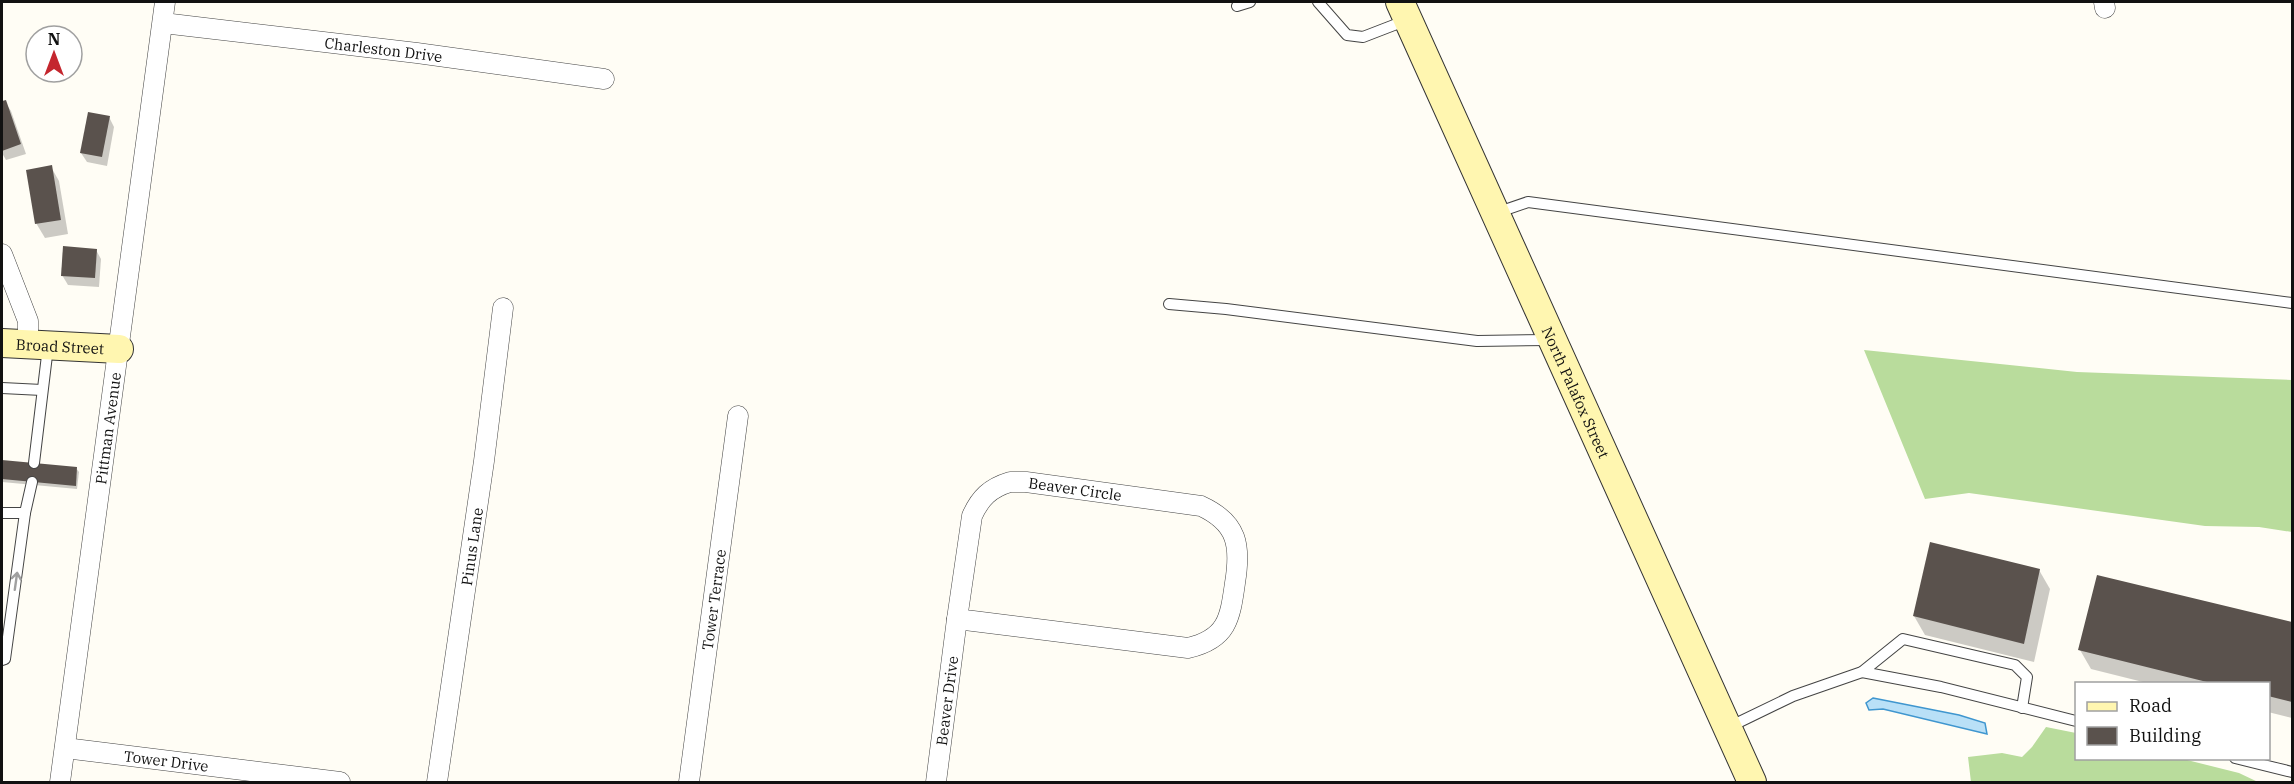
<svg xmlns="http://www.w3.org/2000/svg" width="2294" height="784" font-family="'IBM Plex Serif',serif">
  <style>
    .forest { fill: #b9dc9c }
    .water { fill: #b9e0f7; stroke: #3f96cf; stroke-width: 1.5 }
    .shadow { fill: #0003 }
    .building { fill: #5a524d }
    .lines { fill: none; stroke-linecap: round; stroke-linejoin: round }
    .lane-casing { stroke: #444; stroke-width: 12 }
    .street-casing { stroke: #444; stroke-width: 21 }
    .secondary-casing { stroke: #333; stroke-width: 30 }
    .lane { stroke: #fff; stroke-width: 10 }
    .street { stroke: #fff; stroke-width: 20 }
    .secondary { stroke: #fff6b0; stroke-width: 28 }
    .oneway { stroke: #a0a0a0 }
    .labels { text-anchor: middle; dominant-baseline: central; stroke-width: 6; stroke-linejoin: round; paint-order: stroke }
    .street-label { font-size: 15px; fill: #111; stroke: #fff }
  </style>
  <rect width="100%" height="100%" fill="#fffdf5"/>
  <g class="forest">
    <path d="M1864 350 2077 372 2292 380V532L2259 527 2205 526 1969 493 1925 499Z"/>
    <path d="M2046 727 2076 733V758L2183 759 2239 773 2258 782H1971L1968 757 2002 753 2022 757 2032 747Z"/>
  </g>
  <path class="water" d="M1873 698 1959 715 1985 723 1987 734 1883 709 1869 710 1866 703Z"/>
  <g class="shadow">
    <path d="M5 102 11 111 26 154 6 160 2 153V103Z"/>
    <path d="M109 117 114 127 107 166 87 162 81 153Z"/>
    <path d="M51 167 59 181 68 234 45 238 36 223Z"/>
    <path d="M96 250 101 259 99 287 68 285 62 275Z"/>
    <path d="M2 461 76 468 79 472 77 489 2 482Z"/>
    <path d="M2039 570 2050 589 2034 662 1925 635 1914 616Z"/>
    <path d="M2098 577 2292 624V718L2268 712V684H2151L2091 669 2080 650Z"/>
  </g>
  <g class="building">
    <path d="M6 100 21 144 2 151V101Z"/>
    <path d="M88 112 110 116 102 157 80 153Z"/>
    <path d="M52 165 61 220 35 224 26 170Z"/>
    <path d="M63 246 97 249 95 278 61 276Z"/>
    <path d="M2 460 77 467 76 486 2 479Z"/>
    <path d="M1930 542 2040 569 2024 644 1913 616Z"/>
    <path d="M2097 575 2292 622V702L2268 696V684H2215L2078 650Z"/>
  </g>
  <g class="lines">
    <g class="lane-casing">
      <g id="lane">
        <path d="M1318 2 1347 35 1363 37 1407 20"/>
        <path d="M1237 6 1250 2"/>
        <path d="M1496 213 1528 202 2292 303"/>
        <path d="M1169 304 1226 309 1477 341 1551 340"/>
        <path d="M2 388 42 390"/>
        <path d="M34 463 48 347"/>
        <path d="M2 513H25"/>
        <path d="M2 660 5 659 25 513 32 482"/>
        <path d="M1862 672 1941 687 2076 721"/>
        <path d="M1729 727 1793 696 1862 672 1903 639 2015 665 2027 677 2022 708"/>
        <path d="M2235 758 2292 772"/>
      </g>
    </g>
    <g class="street-casing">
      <g id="street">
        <path d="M2104 2 2105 8"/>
        <path id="s1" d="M163 23 417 53 604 79"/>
        <path d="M2 254 28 321V344"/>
        <path d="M1010 482H1026L1201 506C1238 523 1241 546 1235 583 1230 619 1227 639 1188 648L957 619 972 516C980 498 990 488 1010 482Z"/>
        <path id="s2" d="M65 748 340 782"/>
        <path id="s3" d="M60 782 165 2"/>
        <path id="s4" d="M437 782 484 461 503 308"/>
        <path id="s5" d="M689 782 738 416"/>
        <path id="s6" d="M936 782 957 619"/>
      </g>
    </g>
    <g class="secondary-casing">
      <g id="secondary">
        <path id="s7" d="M1400 2 1752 782"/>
        <path id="s8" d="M2 343 119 349"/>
      </g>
    </g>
    <use href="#lane" class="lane"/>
    <use href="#street" class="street"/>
    <use href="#secondary" class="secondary"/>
  </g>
  <defs><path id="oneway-shaft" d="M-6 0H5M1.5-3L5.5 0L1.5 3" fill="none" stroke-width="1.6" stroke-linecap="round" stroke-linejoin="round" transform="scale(1.5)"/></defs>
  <use class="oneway" href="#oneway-shaft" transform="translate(16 581) rotate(-82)"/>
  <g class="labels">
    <g class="street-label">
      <text stroke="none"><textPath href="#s1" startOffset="222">Charleston Drive</textPath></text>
      <text stroke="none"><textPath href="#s8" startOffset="58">Broad Street</textPath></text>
      <text stroke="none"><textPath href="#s7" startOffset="428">North Palafox Street</textPath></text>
      <text stroke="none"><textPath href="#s3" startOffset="357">Pittman Avenue</textPath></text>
      <text transform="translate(1075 489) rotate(8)">Beaver Circle</text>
      <text stroke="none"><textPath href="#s4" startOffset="238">Pinus Lane</textPath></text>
      <text stroke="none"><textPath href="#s5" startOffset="184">Tower Terrace</textPath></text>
      <text stroke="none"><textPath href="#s6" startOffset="82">Beaver Drive</textPath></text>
      <text stroke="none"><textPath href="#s2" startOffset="102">Tower Drive</textPath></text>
    </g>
  </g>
  <rect width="2294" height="784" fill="none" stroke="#111111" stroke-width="6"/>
  <rect x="2075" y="682" width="195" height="78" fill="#ffffff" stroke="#a0a0a0" stroke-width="1.5"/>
  <rect x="2087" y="702" width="30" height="9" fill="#fff6b0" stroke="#a0a0a0" stroke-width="1.5"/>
  <text x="2129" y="712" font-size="18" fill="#111111">Road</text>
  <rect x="2087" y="727" width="30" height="18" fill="#5a524d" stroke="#a0a0a0" stroke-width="1.5"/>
  <text x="2129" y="742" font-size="18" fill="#111111">Building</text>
  <g transform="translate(54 54)"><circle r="28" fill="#ffffff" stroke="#a0a0a0" stroke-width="1.5"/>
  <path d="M0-4.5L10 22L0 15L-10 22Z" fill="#c4262e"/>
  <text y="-9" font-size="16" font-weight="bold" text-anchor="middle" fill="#111111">N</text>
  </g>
</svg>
